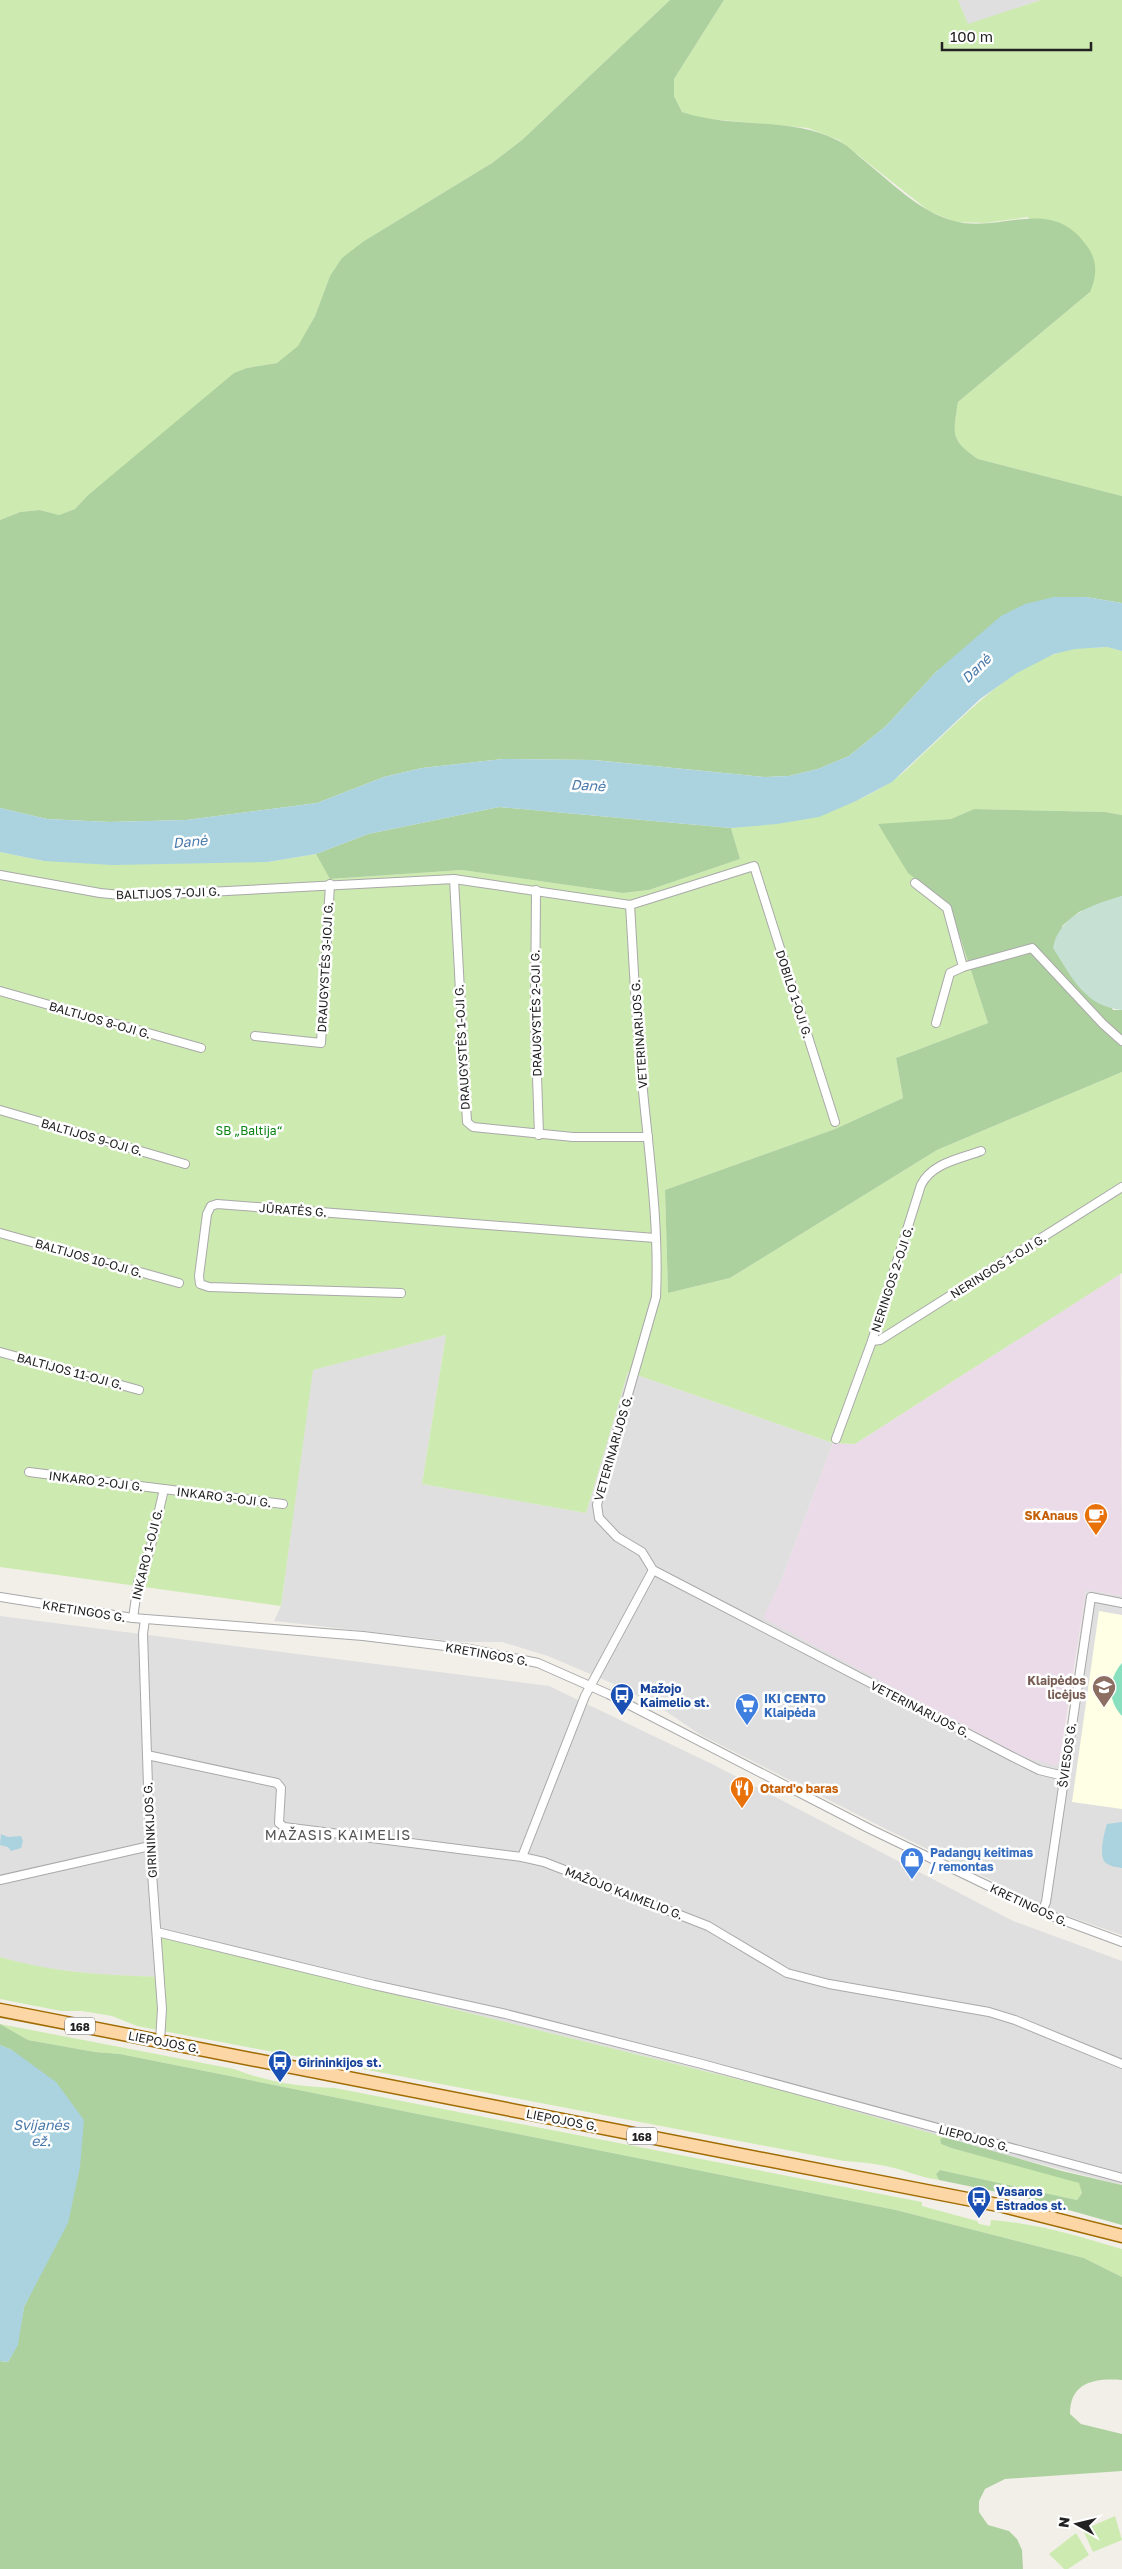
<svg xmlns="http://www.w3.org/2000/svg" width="1122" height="2569" font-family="'Golos Text',sans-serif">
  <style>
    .residential { fill: #e0dfdf }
    .industrial { fill: #ebdbe8 }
    .education { fill: #ffffe5 }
    .grass { fill: #cdebb0 }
    .forest { fill: #add19e }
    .wetland { fill: #c6e0d4 }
    .pitch { fill: #88e0be }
    .water { fill: #aad3df }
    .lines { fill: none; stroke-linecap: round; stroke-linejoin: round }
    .minor-casing { stroke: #a9a9a9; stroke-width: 10 }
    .primary-casing { stroke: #a06b00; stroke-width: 15 }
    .minor { stroke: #fff; stroke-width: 8 }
    .primary { stroke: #fcd6a4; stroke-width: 12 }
    .labels { text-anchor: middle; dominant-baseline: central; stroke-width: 5; stroke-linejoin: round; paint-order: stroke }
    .shield { fill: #fff; stroke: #646464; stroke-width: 1 }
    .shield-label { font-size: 11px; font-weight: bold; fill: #222 }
    .street-label { font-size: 12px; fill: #222; stroke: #fff }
    .park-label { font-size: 12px; fill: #0c8416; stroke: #fff }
    .food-label { font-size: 12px; font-weight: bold; fill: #c56008; stroke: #fff; text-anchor: end }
    .education-label { font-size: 12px; font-weight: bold; fill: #785e54; stroke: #fff; text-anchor: end }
    .transit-label { font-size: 12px; font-weight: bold; fill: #164399; stroke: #fff; text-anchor: start }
    .shop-label { font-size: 12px; font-weight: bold; fill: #366cbe; stroke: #fff; text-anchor: start }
    .water-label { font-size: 14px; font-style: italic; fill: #4a7aab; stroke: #fff }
    .neighbourhood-label { font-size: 14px; letter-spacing: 1px; fill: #555; stroke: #fff }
  </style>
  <rect width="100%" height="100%" fill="#f2efe9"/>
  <g class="residential">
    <path d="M958 0H1041L968 25Z"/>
    <path d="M446 1335 422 1484 586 1513 628 1372 833 1443 781 1581 764 1618 1020 1755 1033 1759 1062 1760 1086 1590 1122 1596V1935L1059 1913 888 1830 699 1734 661 1708 614 1684 548 1656 502 1642H461L274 1621 281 1606 312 1370Z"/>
    <path d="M0 1616 549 1686 712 1764 1013 1921 1122 1961V2185L998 2153 773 2088 162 1937 163 1977 105 1975 33 1967 0 1957Z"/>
  </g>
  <path class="industrial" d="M1120 1274 1122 1596 1086 1590 1059 1764 1055 1766 1020 1755 763 1618 781 1581 833 1443 855 1444Z"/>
  <path class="education" d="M1099 1611 1122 1615V1809L1072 1802Z"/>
  <g class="grass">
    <path d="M0 0H670L522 140 492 163 364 241 330 276 315 316 298 347 277 363 247 368 87 496 75 509 59 515 40 510 20 512 0 520Z"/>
    <path d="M724 0H958L968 24 1041 0H1122V496L978 459C950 440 953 434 958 402L1090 292 1028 217 985 223 955 222 929 211 839 140 808 128 699 118 682 112 674 96V79Z"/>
    <path d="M1107 647 1122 651V815L1105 812 974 809 951 819 878 825 950 906 988 1023 896 1058 903 1098 835 1129 665 1190 668 1293 730 1278 937 1150 1122 1072V1273L855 1444 833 1443 628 1372 586 1513 422 1484 446 1335 313 1370 281 1606 0 1567V852L44 861 268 862 316 854 331 879 462 870 623 893 649 890 740 859 731 828C785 823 844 813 891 782 903 774 914 762 925 752 969 712 1012 662 1073 649 1084 647 1096 648 1107 647Z"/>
    <path d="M161 1937 773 2088 944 2137 940 2139 941 2144 951 2148 1063 2177 1080 2183 1082 2193 1077 2200 940 2170 936 2174 939 2180C924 2178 912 2173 898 2169 880 2164 862 2162 844 2161L137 2026 112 2016 82 2011H61L0 1999V1957C53 1973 107 1975 163 1977Z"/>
    <path d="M0 2024 234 2069C268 2082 299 2087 335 2088L922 2202V2206L977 2221 979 2224 990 2226 991 2220C1036 2223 1079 2236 1122 2249V2277L1084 2258 896 2210 120 2054 95 2052 28 2040Z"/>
    <path d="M1115 2516 1122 2540 1093 2552 1083 2530Z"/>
    <path d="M1076 2533 1089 2555 1068 2569H1064L1049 2554Z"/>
  </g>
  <g class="forest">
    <path d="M670 0H724L674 79V96L682 112C732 129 789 116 837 140 846 144 854 152 861 158 889 180 919 212 954 221 1002 234 1051 194 1087 246 1098 261 1097 276 1090 292L958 402C953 434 950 440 978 459L1122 496V603L1086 597 937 671 886 726 849 756 818 769 789 776 765 777 594 760 503 759 422 768 384 777 317 803 186 820 109 822 47 819 0 808V520L20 512 40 510 59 515 75 509 87 496 234 373 247 368 277 363 298 346 315 316 330 276 342 258 364 241 492 163 522 140Z"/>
    <path d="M499 807 731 828 740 859 649 890 623 893 462 870 330 879 316 854 368 834Z"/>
    <path d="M974 809 1105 812 1122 815V896L1079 912 1062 926 1113 1010H1122V1072L937 1150 730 1278 668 1293 665 1190 835 1129 903 1098 896 1058 988 1023 950 906 908 873 878 824 951 819Z"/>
    <path d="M0 2024 28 2040 95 2052 120 2054 896 2210 1084 2258 1122 2277V2380C1095 2378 1070 2382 1070 2414L1081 2424 1122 2434V2471L1005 2479 985 2489 979 2501V2512L988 2525 1009 2531 1017 2539 1022 2550 1023 2569H0V2361L8 2362 17 2345 24 2307 43 2268 12 2050 0 2045Z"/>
    <path d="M944 2137 1062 2171 1122 2185V2225L1022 2197 939 2180 936 2174 940 2170 1077 2200 1082 2193 1079 2183 951 2148 941 2144 940 2139Z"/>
  </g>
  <path class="wetland" d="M1122 896V1010C1085 1007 1071 976 1053 948 1059 915 1094 904 1122 896Z"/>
  <path class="pitch" d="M1122 1663V1716C1107 1700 1108 1679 1122 1663Z"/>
  <g class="water">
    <path d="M1054 597H1086L1122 603V651L1107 647 1075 649 1054 654 1017 673 980 699 892 782 856 801 819 817 777 824 731 828 499 807 368 834 316 854 268 862 112 865 44 861 0 852V808L47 819 109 822 186 820 317 803 384 777 422 768 503 759 593 760 765 777 789 776 818 769 849 756 886 726 937 671 1001 616 1025 604Z"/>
    <path d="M1122 1822V1868C1117 1867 1111 1867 1106 1863 1098 1857 1104 1833 1107 1824Z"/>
    <path d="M1 1834 8 1837 21 1836 23 1841 21 1848 11 1851 8 1847 0 1845Z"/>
    <path d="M0 2045 12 2050 56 2082 84 2120 80 2167 68 2223 24 2307 18 2345 8 2362 0 2361Z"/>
  </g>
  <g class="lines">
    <g class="minor-casing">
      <g id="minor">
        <path d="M0 875 100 893 131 896 454 879 630 905 754 866 835 1122"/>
        <path d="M454 879 467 1122 473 1127 573 1137H648"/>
        <path d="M915 883 947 908 963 967 950 973 936 1023"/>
        <path d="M536 890 535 1017 539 1135"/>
        <path d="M630 905C633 952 635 999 639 1046 645 1129 660 1213 656 1297L604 1478 597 1505 599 1518 617 1537 642 1552 653 1570 1011 1756 1039 1770 1064 1776"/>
        <path d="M963 967 1032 948 1103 1024 1122 1041"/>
        <path d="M0 991 201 1048"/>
        <path d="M255 1036 321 1043 330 884"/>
        <path d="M0 1110 185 1164"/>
        <path d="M0 1233 179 1283"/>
        <path d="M401 1293 209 1287 200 1284 199 1276 207 1214 211 1206 217 1204 655 1238"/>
        <path d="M872 1341 880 1340 1122 1187"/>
        <path d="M0 1352 139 1390"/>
        <path d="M836 1439 872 1341 921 1185C932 1163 959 1159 981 1151"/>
        <path d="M29 1472 283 1504"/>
        <path d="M0 1597 133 1618 363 1636 470 1649 538 1663 608 1694 870 1829 1049 1915 1122 1942"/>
        <path d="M133 1618 138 1583 150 1550 164 1489"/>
        <path d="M145 1619 143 1634 150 1846 162 2009 160 2041"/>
        <path d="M147 1755 277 1783 281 1788 279 1823 284 1827 522 1857 544 1862 708 1926 787 1973 829 1984 989 2012 1015 2020 1122 2064"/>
        <path d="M522 1857 585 1696 653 1570"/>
        <path d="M0 1880 150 1846"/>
        <path d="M1042 1911 1046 1902 1091 1597 1122 1603"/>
        <path d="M157 1932 374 1985 506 2014 702 2064 1122 2178"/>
      </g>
    </g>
    <g class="primary-casing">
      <path id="primary" d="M0 2010 1003 2206 1122 2236"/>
    </g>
    <use href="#minor" class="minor"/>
    <use href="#primary" class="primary"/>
  </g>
  <defs>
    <g id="cafe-pin" transform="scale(1.25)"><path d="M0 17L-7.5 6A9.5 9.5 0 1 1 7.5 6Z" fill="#e8710a" stroke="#fff"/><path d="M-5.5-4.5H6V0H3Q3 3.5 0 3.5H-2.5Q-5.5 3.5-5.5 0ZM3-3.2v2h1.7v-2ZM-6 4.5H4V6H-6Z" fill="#fff"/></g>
    <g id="school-pin" transform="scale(1.25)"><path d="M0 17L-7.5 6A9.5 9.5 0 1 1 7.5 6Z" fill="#8d6e63" stroke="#fff"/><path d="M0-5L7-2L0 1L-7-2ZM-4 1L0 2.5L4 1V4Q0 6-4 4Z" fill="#fff"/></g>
    <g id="bus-pin" transform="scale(1.25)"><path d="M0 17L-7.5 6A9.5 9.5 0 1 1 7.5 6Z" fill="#1a4fb4" stroke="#fff"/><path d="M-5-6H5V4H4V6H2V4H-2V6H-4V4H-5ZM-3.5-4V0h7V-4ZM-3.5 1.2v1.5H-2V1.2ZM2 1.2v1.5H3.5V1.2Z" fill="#fff"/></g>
    <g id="supermarket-pin" transform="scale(1.25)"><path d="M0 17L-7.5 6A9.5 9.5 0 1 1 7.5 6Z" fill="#3f7fe0" stroke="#fff"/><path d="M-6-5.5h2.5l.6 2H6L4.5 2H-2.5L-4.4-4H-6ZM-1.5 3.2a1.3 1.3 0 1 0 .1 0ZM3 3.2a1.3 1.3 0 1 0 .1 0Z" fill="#fff"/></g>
    <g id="restaurant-pin" transform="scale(1.25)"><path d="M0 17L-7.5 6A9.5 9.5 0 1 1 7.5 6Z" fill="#e8710a" stroke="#fff"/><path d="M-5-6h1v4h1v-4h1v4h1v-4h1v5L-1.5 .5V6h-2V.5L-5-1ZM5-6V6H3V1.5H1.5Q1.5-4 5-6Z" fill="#fff"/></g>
    <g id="shop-pin" transform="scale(1.25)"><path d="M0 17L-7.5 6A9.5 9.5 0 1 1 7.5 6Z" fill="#3f7fe0" stroke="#fff"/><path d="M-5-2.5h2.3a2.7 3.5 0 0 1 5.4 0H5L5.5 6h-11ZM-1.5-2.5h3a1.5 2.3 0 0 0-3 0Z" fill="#fff"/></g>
  </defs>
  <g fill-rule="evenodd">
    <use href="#cafe-pin" x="1096" y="1515"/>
    <use href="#school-pin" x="1104" y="1687"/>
    <use href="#bus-pin" x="622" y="1695"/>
    <use href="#supermarket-pin" x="747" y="1705"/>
    <use href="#restaurant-pin" x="742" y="1788"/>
    <use href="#shop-pin" x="912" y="1859"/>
    <use href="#bus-pin" x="280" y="2062"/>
    <use href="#bus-pin" x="979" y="2198"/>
  </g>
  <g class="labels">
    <g class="shield">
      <rect x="65" y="2017.5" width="30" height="17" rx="4"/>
      <rect x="627" y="2127.5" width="30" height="17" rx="4"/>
    </g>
    <g class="shield-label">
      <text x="80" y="2026">168</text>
      <text x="642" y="2136">168</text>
    </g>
    <g class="street-label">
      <text transform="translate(168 893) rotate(-2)">BALTIJOS 7-OJI G.</text>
      <text transform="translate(325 967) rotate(-87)">DRAUGYSTĖS 3-IOJI G.</text>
      <text transform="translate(794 994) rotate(72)">DOBILO 1-OJI G.</text>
      <text transform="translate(536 1013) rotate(-91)">DRAUGYSTĖS 2-OJI G.</text>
      <text transform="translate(100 1020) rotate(16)">BALTIJOS 8-OJI G.</text>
      <text transform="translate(639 1034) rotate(-94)">VETERINARIJOS G.</text>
      <text transform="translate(462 1047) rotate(-93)">DRAUGYSTĖS 1-OJI G.</text>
      <text transform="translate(92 1137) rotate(16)">BALTIJOS 9-OJI G.</text>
      <text transform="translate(293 1210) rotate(4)">JŪRATĖS G.</text>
      <text transform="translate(89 1258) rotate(16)">BALTIJOS 10-OJI G.</text>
      <text transform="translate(998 1266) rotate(-32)">NERINGOS 1-OJI G.</text>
      <text transform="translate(892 1279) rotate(-72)">NERINGOS 2-OJI G.</text>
      <text transform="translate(70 1371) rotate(15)">BALTIJOS 11-OJI G.</text>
      <text transform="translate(613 1448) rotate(-74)">VETERINARIJOS G.</text>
      <text transform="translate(96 1481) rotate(7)">INKARO 2-OJI G.</text>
      <text transform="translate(224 1497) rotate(7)">INKARO 3-OJI G.</text>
      <text transform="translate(147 1554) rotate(-76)">INKARO 1-OJI G.</text>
      <text transform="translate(84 1611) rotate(9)">KRETINGOS G.</text>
      <text transform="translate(487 1654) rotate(10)">KRETINGOS G.</text>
      <text transform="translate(920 1709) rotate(27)">VETERINARIJOS G.</text>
      <text transform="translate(1067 1755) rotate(-82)">ŠVIESOS G.</text>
      <text transform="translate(150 1830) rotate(-93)">GIRININKIJOS G.</text>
      <text transform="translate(624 1893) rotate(21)">MAŽOJO KAIMELIO G.</text>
      <text transform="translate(1029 1905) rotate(25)">KRETINGOS G.</text>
      <text transform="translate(164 2042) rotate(11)">LIEPOJOS G.</text>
      <text transform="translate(562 2120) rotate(11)">LIEPOJOS G.</text>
      <text transform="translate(974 2138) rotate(15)">LIEPOJOS G.</text>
    </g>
    <g class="park-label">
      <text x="249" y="1130">SB „Baltija“</text>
    </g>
    <g class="food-label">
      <text x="1078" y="1515">SKAnaus</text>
      <text x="760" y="1788" text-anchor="start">Otard'o baras</text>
    </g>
    <g class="education-label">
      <text x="1086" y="1680">Klaipėdos<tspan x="1086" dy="14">licėjus</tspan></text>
    </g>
    <g class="transit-label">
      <text x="640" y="1688">Mažojo<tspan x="640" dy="14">Kaimelio st.</tspan></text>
      <text x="298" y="2062">Girininkijos st.</text>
      <text x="996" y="2191">Vasaros<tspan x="996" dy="14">Estrados st.</tspan></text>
    </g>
    <g class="shop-label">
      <text x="764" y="1698">IKI CENTO<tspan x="764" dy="14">Klaipėda</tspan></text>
      <text x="930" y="1852">Padangų keitimas<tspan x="930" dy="14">/ remontas</tspan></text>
    </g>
    <g class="water-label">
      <text transform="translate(976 668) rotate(-44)">Danė</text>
      <text transform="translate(588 785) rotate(3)">Danė</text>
      <text transform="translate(190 841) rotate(-5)">Danė</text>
      <text x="41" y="2124">Svijanės<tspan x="41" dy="16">ež.</tspan></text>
    </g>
    <g class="neighbourhood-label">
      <text x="338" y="1834">MAŽASIS KAIMELIS</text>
    </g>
  </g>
  <g transform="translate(1077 2524) rotate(278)" stroke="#ffffff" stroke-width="4" paint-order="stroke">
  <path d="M0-4L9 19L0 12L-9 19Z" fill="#222222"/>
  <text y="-8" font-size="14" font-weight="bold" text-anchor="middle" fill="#222222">N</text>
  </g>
  <path d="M942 42v8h149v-8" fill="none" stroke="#222222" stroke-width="2.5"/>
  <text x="950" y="42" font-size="15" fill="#222222" stroke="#ffffff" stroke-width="4" paint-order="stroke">100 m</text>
</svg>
